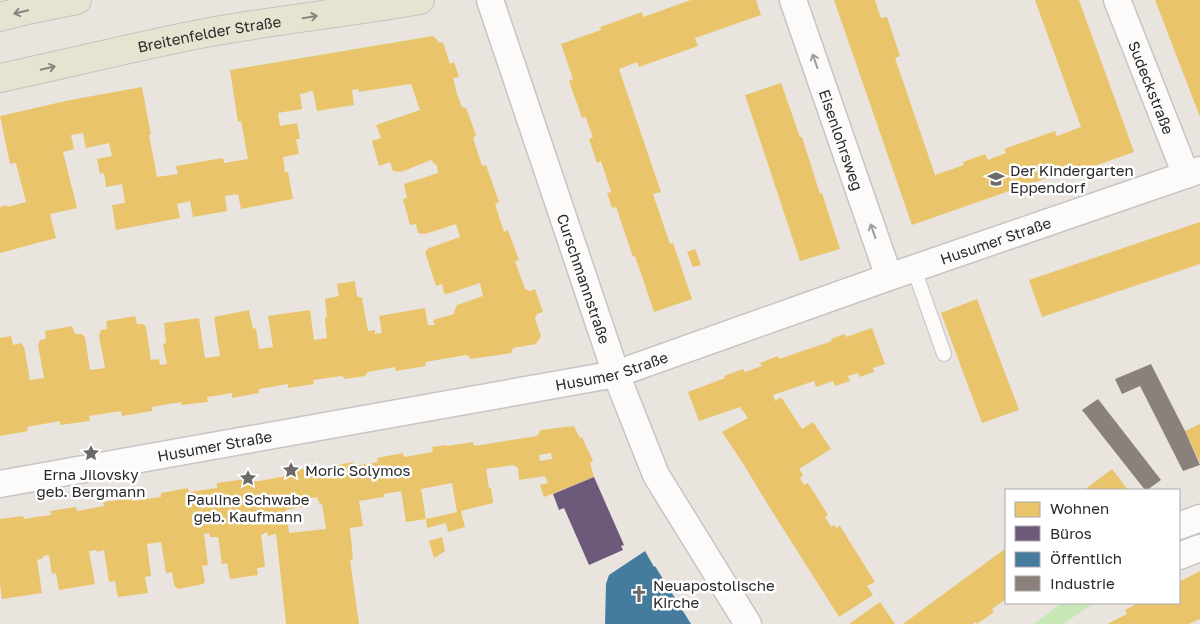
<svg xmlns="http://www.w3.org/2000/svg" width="1200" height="624" font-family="'Golos Text',sans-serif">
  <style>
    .green { fill: #c7e7b4 }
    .homes { fill: #e9c46a; fill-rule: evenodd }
    .offices { fill: #6d597a }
    .public { fill: #457b9d }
    .industry { fill: #8a817c }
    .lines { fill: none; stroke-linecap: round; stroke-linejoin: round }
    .lane-casing { stroke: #c6c4c4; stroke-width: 16 }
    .street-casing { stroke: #c6c4c4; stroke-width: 29 }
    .primary-casing { stroke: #c4c3c0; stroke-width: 30 }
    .lane { stroke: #fcfbfa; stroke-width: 14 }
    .street { stroke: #fcfbfa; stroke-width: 26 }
    .primary { stroke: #e7e3d1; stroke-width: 28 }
    .oneway { stroke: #88867e }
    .oneway2 { stroke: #9e9d9c }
    .labels { text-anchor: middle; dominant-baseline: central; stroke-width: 5; stroke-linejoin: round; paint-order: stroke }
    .street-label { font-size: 15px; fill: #2a2a2a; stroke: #fff }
    .poi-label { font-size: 15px; fill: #2a2a2a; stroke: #fff; text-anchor: start }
  </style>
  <rect width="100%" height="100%" fill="#e9e5de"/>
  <path class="green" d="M1062 603H1094L1063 624H1034Z"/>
  <g class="homes">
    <path d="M691 0H756L761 15 695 38 698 46 639 67 637 62 619 69 661 192 653 194 670 244 673 243 692 299 654 312 635 256 633 257 616 207 612 208 607 193 611 192 601 161 597 163 589 139 593 137 587 121 586 117 582 118 569 81 573 79 561 44 601 30 600 27 642 12 643 17Z"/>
    <path d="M834 0H875L881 18 887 17 900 56 895 58 935 175 964 165 963 162 985 154 988 160 1006 153 1004 149 1055 131 1057 136 1081 127 1035 0H1079L1134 152 1086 169 1084 165 912 225Z"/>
    <path d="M1155 0H1200V117Z"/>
    <path d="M433 36 440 43 443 42 450 64 454 62 459 77 453 78 457 94 462 107 466 108 476 135 473 138 482 166 486 165 499 202 495 204 504 232 508 230 519 260 515 261 525 289 530 291 535 289 543 312 537 314 535 319 541 336 536 344 513 348 511 353 471 359 467 355 425 362 426 366 396 371 395 367 368 372 365 376 345 379 342 376 313 380 314 384 288 388V384L259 389V393L232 398V393L220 395 207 397 208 402 181 405V402L152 407V411L122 416 121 411 89 416 90 421 60 425V421L27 427 28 431 0 436V338L11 336 13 345 21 343 24 347 30 380 44 378 38 345 40 340 46 339 45 331 72 326 75 334H82L85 337 90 370 105 368 99 336 101 330 107 329 106 321 135 316 137 324H143L146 327 151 360 159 359 160 365 167 364 163 344 166 343 164 323 199 318 205 358 220 356 214 317 249 310 253 329 256 328 259 349 273 347 268 316 310 310 314 340 327 338 325 319 327 316 325 299 339 296 337 284 355 281 357 296 362 298 368 331 375 330V334L382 333 379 316 425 308 428 325H435L433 320 454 314V312L457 305 483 296 480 283 447 294 444 293 442 284 436 286 425 252 429 248 460 237 456 224 425 234 418 233 416 224 410 225 403 199 407 198 404 184 438 173 437 166 431 160 401 172 393 171 390 162 379 166 372 141 381 138 376 125 420 110 411 84 358 92 359 89 352 90 354 105 317 111 313 91 307 92V93L300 94 302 109 278 113 280 126 297 123 300 139H296L299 154 283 157 285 172H288L293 199 241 209 238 194 225 196 227 211 193 217 190 201 177 204 180 218 116 230 112 205 125 203 122 184 106 187 104 173 100 174 97 159 112 156 109 143 86 148 83 133 71 135 74 149 63 152 77 208 50 214 56 238 0 253V207L7 205V207L26 202 16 163 10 164 0 116 70 100 142 87 151 135H149L157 177 178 174 176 166 223 158 224 163 248 159 241 121 238 122 230 70Z"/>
    <path d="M781 83 800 137H802L820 194 822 193 840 249 800 261 745 95Z"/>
    <path d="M1200 222V264L1042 317 1029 280Z"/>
    <path d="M695 249 701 265 693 267 687 252Z"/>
    <path d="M977 299 1019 410 982 423 941 313Z"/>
    <path d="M872 328 885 364 873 368 874 372 860 377 858 373 848 376 850 381 835 386 833 381 816 387 814 381 773 395 775 401 781 397 802 429 813 422 831 449 799 469 803 475 800 478 804 485 808 483 828 515 825 517 831 527 834 525 836 528 840 526 875 582 867 586 873 595 839 617 765 500 744 465 722 432 748 418 740 407 699 421 688 392 725 378 724 376 743 369 745 372 762 366 760 363 778 356 779 359 832 341 831 339 845 334 846 337Z"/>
    <path d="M1200 424V463L1185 431Z"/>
    <path d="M574 426 580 438 582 437 593 461 590 463 594 477 544 497 540 485 548 483 545 476 519 480 518 468 513 465 486 469 489 488H491L493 503 461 511 465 527 448 532 446 523 427 528 426 519 406 522 401 491 384 494V497L359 501 363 526 350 528 353 559 350 560 359 624H286L276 534 268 536 267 532 261 535 265 567 257 568 258 575 230 579 227 563 222 564 218 537H210L209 533 204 534 208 565 202 566 205 581 203 584 178 589 174 585 172 572 166 573 161 542 147 544 151 576 145 577 148 593 118 597 115 581 109 582 104 550 97 552 96 550 89 551 95 584 59 590 56 573 52 574 49 555 43 556V558L37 560 42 593 2 599 0 584V519L23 516 24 519 36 517 51 515 50 511 76 507 77 511 104 506 103 502 132 498V501L161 497V493L188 488 189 492 217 488V483L245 479V482L259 481 286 476 285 472 316 467V472L338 468 337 465 354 462V466L378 462 377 458 403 453 404 457 433 452 432 447 446 445 447 446 473 442 474 446 537 436 541 430ZM551 453 552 459 540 461 539 455ZM452 483 457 512 426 519 421 489ZM317 497 320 504H322L326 529 289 533 286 510 306 506 305 499Z"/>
    <path d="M1112 469 1128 490H1084Z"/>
    <path d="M442 537 445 551 434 558 429 541Z"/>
    <path d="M1006 548V599L992 609 994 612 977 624 975 622 973 624H903Z"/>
    <path d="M1200 571V619L1189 624H1107L1127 614 1125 610 1138 603H1179V582Z"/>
    <path d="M880 602 895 624H849Z"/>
  </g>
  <path class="offices" d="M594 477 624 545 621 546 623 550 589 565 564 508 559 510 553 494Z"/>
  <path class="public" d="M645 551 654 567 655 566 691 624H605L606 584 609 575Z"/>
  <g class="industry">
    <path d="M1151 364 1185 431 1200 465 1183 471 1140 386 1122 394 1115 379Z"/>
    <path d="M1098 399 1161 480 1147 490H1145L1082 410Z"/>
  </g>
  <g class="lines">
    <g class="lane-casing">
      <path id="lane" d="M914 269 944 354"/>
    </g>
    <g class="street-casing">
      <g id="street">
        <path id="s1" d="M490 0 616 374 656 475 748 624"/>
        <path id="s2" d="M793 0 889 277"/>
        <path id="s3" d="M1117 0 1186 175"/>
        <path id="s4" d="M0 484 616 374 889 277 1200 170"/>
        <path d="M1179 526 1200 518"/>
        <path d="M1179 556 1200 548"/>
      </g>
    </g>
    <g class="primary-casing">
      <g id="primary">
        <path d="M0 17 27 10 77 0"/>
        <path id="s5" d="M0 78C72 63 144 44 216 31 284 19 352 12 420 0"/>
      </g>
    </g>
    <use href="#lane" class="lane"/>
    <use href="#street" class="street"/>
    <use href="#primary" class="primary"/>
  </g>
  <defs><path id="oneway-shaft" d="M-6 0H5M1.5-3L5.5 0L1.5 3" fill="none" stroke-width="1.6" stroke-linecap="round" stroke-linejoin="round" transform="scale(1.25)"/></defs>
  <g class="oneway">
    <use href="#oneway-shaft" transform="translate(21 12) rotate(166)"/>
    <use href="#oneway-shaft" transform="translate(310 17) rotate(-9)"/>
    <use href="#oneway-shaft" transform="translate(48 68) rotate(-13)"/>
  </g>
  <g class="oneway2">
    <use href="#oneway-shaft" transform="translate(815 61) rotate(-109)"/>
    <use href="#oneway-shaft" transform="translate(873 231) rotate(-109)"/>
  </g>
  <defs>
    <g id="school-bare" transform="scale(1.35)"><path d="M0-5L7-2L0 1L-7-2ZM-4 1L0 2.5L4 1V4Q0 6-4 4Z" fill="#6d6b69" stroke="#fff" stroke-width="2.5" paint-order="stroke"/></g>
    <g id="sight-bare" transform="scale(1.35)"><path d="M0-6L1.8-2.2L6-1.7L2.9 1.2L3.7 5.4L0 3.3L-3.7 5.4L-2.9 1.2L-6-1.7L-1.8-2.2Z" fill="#6d6b69" stroke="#fff" stroke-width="2.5" paint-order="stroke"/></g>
    <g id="church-bare" transform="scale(1.35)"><path d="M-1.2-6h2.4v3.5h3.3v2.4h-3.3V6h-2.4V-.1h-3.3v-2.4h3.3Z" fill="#6d6b69" stroke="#fff" stroke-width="2.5" paint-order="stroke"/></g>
  </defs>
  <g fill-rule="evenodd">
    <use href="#school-bare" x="996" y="179"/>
    <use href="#sight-bare" x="91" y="453"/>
    <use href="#sight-bare" x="291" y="470"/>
    <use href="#sight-bare" x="248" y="478"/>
    <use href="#church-bare" x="639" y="594"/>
  </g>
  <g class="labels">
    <g class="street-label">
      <text stroke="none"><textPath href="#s5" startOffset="214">Breitenfelder Straße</textPath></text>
      <text stroke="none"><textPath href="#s3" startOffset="94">Sudeckstraße</textPath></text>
      <text stroke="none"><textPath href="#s2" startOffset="148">Eisenlohrsweg</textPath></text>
      <text stroke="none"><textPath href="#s4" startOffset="1028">Husumer Straße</textPath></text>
      <text stroke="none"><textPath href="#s1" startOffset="294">Curschmannstraße</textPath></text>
      <text stroke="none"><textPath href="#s4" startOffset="622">Husumer Straße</textPath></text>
      <text stroke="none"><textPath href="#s4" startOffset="218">Husumer Straße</textPath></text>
    </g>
    <g class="poi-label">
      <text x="1010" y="170">Der Kindergarten<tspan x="1010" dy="17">Eppendorf</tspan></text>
      <text x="305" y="470">Moric Solymos</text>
      <text x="91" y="474" text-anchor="middle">Erna Jilovsky<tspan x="91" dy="17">geb. Bergmann</tspan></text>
      <text x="248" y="499" text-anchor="middle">Pauline Schwabe<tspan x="248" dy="17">geb. Kaufmann</tspan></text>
      <text x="653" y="585">Neuapostolische<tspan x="653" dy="17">Kirche</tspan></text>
    </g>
  </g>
  <rect x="1005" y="489" width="175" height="115" fill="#ffffff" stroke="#aaaaaa"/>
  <rect x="1015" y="502" width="25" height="15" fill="#e9c46a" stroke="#aaaaaa"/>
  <text x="1050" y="514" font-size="15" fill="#2a2a2a">Wohnen</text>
  <rect x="1015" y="526" width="25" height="15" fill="#6d597a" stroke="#aaaaaa"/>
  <text x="1050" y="539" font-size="15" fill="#2a2a2a">Büros</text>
  <rect x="1015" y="552" width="25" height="15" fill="#457b9d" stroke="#aaaaaa"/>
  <text x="1050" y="564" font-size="15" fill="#2a2a2a">Öffentlich</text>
  <rect x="1015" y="576" width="25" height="15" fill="#8a817c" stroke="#aaaaaa"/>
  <text x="1050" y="589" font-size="15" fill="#2a2a2a">Industrie</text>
</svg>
